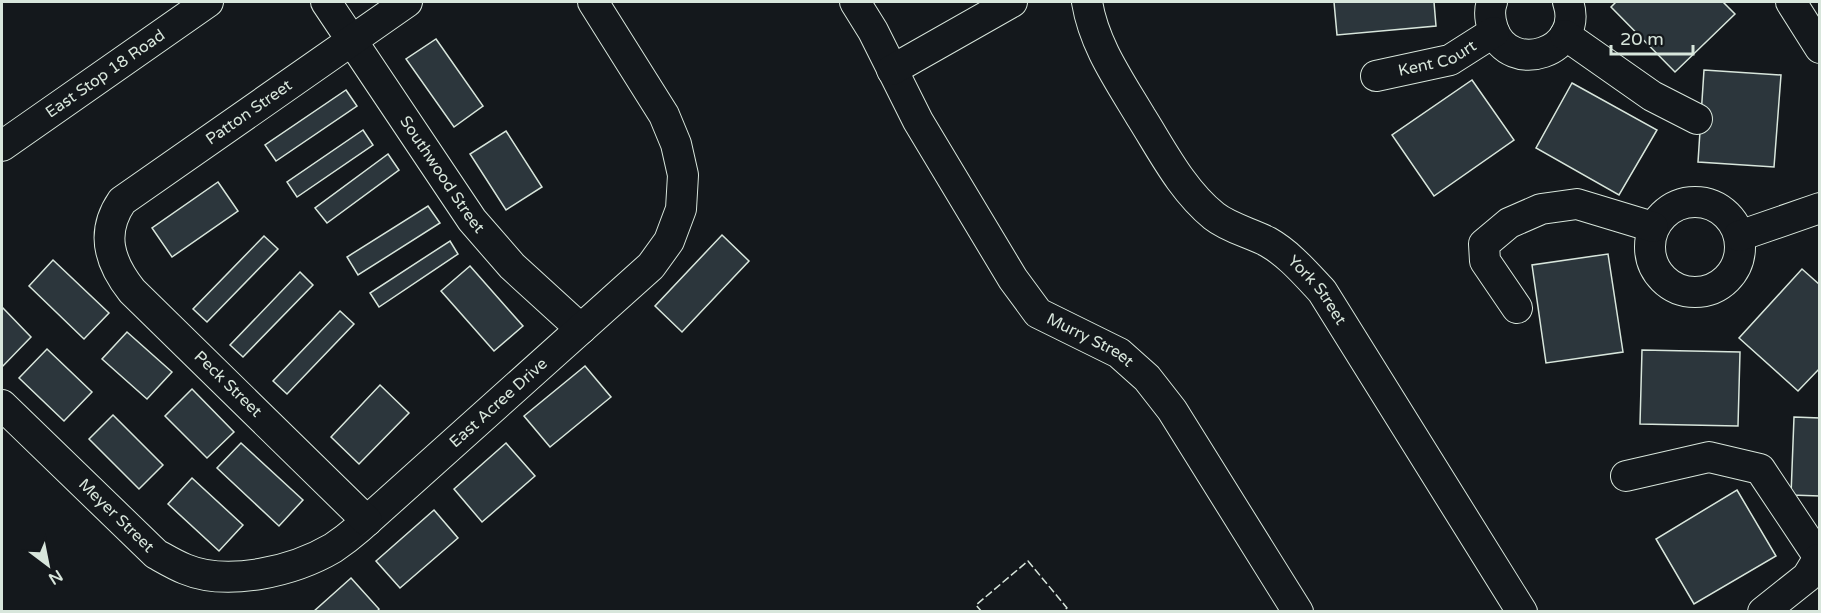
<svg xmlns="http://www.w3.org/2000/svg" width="1821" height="613" font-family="'Varela Round',sans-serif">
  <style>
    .building { fill: #2c363c; stroke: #d8e6dc; stroke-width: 1.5 }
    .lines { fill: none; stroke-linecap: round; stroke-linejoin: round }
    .minor-casing { stroke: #d8e6dc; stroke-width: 32 }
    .minor { stroke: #14181c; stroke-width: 30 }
    .fence { stroke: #d8e6dc; stroke-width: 1.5; stroke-dasharray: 8 3; stroke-linecap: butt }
    .labels { text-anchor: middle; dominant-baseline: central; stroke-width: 4.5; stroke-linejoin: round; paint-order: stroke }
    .street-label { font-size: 16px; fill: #d8e6dc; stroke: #14181c }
  </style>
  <rect width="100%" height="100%" fill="#14181c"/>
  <g class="building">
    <path d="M1334 2H1434L1436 26 1337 35Z"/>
    <path d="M1616 2H1723L1735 14 1675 72 1611 7Z"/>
    <path d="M436 39 483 106 454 127 406 59Z"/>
    <path d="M1704 70 1781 75 1774 167 1698 162Z"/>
    <path d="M1472 80 1514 140 1434 196 1392 135Z"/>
    <path d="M1572 83 1657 130 1619 195 1536 148Z"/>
    <path d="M346 90 357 106 276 161 265 145Z"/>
    <path d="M363 130 373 145 297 197 287 182Z"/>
    <path d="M506 131 542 187 506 210 470 154Z"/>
    <path d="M388 154 399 170 327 223 315 208Z"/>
    <path d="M218 182 238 211 172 257 152 228Z"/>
    <path d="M428 206 440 223 358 275 347 257Z"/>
    <path d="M722 235 749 261 682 332 655 306Z"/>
    <path d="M264 236 278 249 207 322 193 309Z"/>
    <path d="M450 241 458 254 379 307 370 293Z"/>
    <path d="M1608 254 1623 352 1546 363 1532 265Z"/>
    <path d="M53 260 109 313 84 339 29 286Z"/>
    <path d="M470 266 523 326 494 351 441 291Z"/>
    <path d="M1802 269 1820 285V368L1798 391 1739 338Z"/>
    <path d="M300 272 313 285 243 357 230 345Z"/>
    <path d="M2 307 31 337 2 367Z"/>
    <path d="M340 311 354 324 287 394 273 381Z"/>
    <path d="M127 332 172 372 147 399 102 359Z"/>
    <path d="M47 349 92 392 64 421 19 378Z"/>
    <path d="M1642 350 1740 352 1738 426 1640 424Z"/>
    <path d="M585 366 611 397 550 447 524 416Z"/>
    <path d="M380 385 409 413 359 464 331 437Z"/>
    <path d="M192 389 234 432 207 458 165 416Z"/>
    <path d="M113 415 163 465 139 489 89 439Z"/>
    <path d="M1794 417 1820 418V496L1791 495Z"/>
    <path d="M241 443 303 500 279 526 217 468Z"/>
    <path d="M506 443 535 476 482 522 454 489Z"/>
    <path d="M192 478 243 525 219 551 168 504Z"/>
    <path d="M1737 490 1776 556 1694 604 1656 539Z"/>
    <path d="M434 510 458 538 400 588 376 561Z"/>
    <path d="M351 578 379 609 377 612H313Z"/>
  </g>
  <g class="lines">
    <g class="minor-casing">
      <g id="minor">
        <path id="s1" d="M326 2 472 220 512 266 581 329"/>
        <path id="s2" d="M855 2 873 31 918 121 1013 279 1038 313 1119 353 1147 378 1172 410 1298 612"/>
        <path id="s3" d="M1087 2C1094 45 1119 80 1141 117 1163 152 1182 190 1214 216 1229 228 1251 233 1268 242 1289 254 1305 273 1322 291L1522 612"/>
        <path d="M1492 2C1489 10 1490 20 1493 29 1510 77 1585 52 1568 2"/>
        <path d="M1791 2 1820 48"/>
        <path d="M1565 35 1652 96 1697 119"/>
        <path d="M892 70 1012 2"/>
        <path id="s4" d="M1376 76 1450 60 1494 32"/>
        <path id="s5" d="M2 146 208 2"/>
        <circle cx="1695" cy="247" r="45"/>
        <path d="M1739 236 1820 208"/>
        <path d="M1517 308 1485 261 1484 244 1509 223 1541 209 1577 204 1653 227"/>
        <path id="s6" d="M2 405 156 554C165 559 175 565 185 569 228 587 294 571 333 548 342 542 351 535 359 528L651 266 669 241 681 209 683 175 676 144 664 115 593 2"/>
        <path d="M1626 476 1709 457 1760 469 1820 559"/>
        <path id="s7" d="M367 521 132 291C109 262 100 233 122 201L407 2"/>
        <path d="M1763 612 1807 577 1818 559"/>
      </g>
    </g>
    <use href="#minor" class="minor"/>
    <path class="fence" d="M982 612 976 605 1028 561 1067 608 1062 612"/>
  </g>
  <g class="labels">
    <g class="street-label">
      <text stroke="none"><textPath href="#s4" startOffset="64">Kent Court</textPath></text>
      <text stroke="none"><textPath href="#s5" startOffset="126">East Stop 18 Road</textPath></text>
      <text stroke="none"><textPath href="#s7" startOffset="582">Patton Street</textPath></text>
      <text stroke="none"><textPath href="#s1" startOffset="208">Southwood Street</textPath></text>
      <text stroke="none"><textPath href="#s3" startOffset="381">York Street</textPath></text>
      <text stroke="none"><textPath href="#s2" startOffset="420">Murry Street</textPath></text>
      <text transform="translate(228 384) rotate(44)">Peck Street</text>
      <text stroke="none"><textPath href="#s6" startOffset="621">East Acree Drive</textPath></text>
      <text stroke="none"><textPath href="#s6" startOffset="159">Meyer Street</textPath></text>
    </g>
  </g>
  <rect width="1821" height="613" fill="none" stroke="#d8e6dc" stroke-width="6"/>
  <g transform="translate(48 565) rotate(148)" stroke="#14181c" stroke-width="4.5" paint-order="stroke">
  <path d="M0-4.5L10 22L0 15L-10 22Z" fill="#d8e6dc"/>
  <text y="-9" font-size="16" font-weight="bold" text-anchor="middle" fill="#d8e6dc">N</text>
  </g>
  <path d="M1611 45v9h82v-9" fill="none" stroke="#d8e6dc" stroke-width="3"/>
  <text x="1620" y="45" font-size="18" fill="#d8e6dc" stroke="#14181c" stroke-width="4.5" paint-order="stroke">20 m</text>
</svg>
